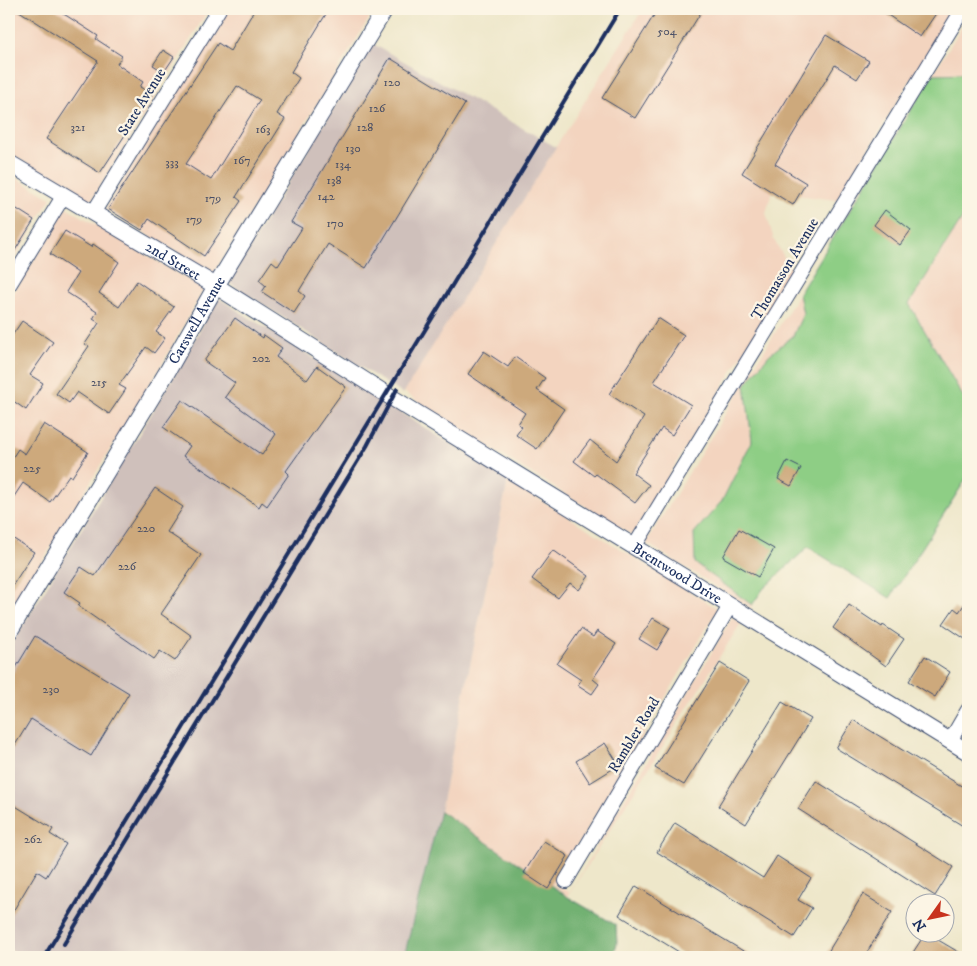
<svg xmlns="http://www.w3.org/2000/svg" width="977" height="966" font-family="'IM FELL DW Pica',serif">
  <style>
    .built { fill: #f3d4bf }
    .industrial { fill: #cfc0bb }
    .green { fill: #8ece85; stroke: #547e72 }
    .forest { fill: #72b172; stroke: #467068 }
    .building { fill: #cda97c; fill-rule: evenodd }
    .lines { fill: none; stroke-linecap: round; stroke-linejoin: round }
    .minor-casing { stroke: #3b4b6e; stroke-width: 16 }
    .tertiary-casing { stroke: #3b4b6e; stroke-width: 18 }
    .minor { stroke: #fff; stroke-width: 14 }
    .tertiary { stroke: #fff; stroke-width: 16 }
    .rail { stroke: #1b2f5e; stroke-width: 4 }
    .labels { text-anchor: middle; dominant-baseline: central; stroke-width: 4.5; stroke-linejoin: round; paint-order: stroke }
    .number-label { font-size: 12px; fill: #484e66 }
    .street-label { font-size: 15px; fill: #1b2f5e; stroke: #fcf5e5 }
  </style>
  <rect width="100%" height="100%" fill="#fcf5e5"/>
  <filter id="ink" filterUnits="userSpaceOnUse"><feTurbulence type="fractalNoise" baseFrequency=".02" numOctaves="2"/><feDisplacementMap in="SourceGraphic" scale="10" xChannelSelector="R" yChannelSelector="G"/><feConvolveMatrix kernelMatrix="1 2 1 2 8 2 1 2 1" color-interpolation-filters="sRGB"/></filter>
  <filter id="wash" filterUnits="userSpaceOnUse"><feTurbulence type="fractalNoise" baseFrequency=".0096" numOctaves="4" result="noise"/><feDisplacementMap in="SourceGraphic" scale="20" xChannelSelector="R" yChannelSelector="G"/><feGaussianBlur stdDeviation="1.12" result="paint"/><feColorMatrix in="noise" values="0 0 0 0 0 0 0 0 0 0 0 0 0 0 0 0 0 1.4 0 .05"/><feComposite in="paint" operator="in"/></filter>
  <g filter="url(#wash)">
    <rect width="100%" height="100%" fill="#eee7ca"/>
    <g class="built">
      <path d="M9 9H209L91 201 9 153Z"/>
      <path d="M229 9H375L213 274 105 209Z"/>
      <path d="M643 9H954L837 200 772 192 766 213 774 240 793 272 632 535 445 420 404 392 482 264Z"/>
      <path d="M968 17V73L933 74Z"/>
      <path d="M9 174 51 198 9 268Z"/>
      <path d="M66 207 204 289 159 369 9 616V301Z"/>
      <path d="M968 209V405L909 303Z"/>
      <path d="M799 294 803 314 793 336 769 355 745 385 752 441 722 501 694 533 695 563 752 605 751 608 646 543Z"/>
      <path d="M508 480 718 609 554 885 570 892 732 618 741 623 568 896 440 811Z"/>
    </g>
    <g class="industrial">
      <path d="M373 44 556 147 403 394 228 282Z"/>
      <path d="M218 298 508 480 440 811 404 957H23L9 949V649L175 375Z"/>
    </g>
    <path class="green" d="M968 73V209L909 304 968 405V476L890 598 808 547 763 589 752 605 695 563 694 533 722 501 752 441 745 385 769 355 793 336 803 314 799 294 933 74Z"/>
    <path class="forest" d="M440 811 568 897 616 925 617 944 612 957H404Z"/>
    <g id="blocks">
      <g class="building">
        <path d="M16 9H54L67 16 98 36 96 39 122 56 117 64 143 82 140 87 152 94 100 173 46 139 98 61Z"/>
        <path d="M255 9H329L291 72 299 78 277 114 285 119 236 197 241 201 204 256 149 219 142 230 108 209 218 43 230 51ZM237 86 260 100 211 180 186 164Z"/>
        <path d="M658 9H703L635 118 602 98Z"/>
        <path d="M879 9H939L920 37Z"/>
        <path d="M826 35 869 61 857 79 835 65 775 164 806 183 793 205 742 173Z"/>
        <path d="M163 50 174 57 164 72 153 65Z"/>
        <path d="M390 58 465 104 366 268 328 244 299 291 305 296 294 313 262 292 266 286 259 280 272 261 278 266 302 228 291 222Z"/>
        <path d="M9 204 34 220 9 260Z"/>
        <path d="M885 210 911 230 900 245 874 225Z"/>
        <path d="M65 231 91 247 93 244 119 262 99 293 119 307 137 281 174 307 156 332 165 338 154 353 146 347 119 385 126 389 109 414 77 392 69 403 56 394 89 346 85 344 99 323 93 319 97 312 66 292 78 273 50 254Z"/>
        <path d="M235 318 263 338 264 335 282 348 276 357 307 380 317 366 346 387 286 471 289 474 267 506 262 502 259 507 183 456 190 446 163 427 182 400 262 455 276 434 225 397 235 383 204 361Z"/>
        <path d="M658 318 684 335 654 382 691 405 672 435 662 428 633 473 649 485 635 503 596 474 594 476 574 461 590 440 616 461 644 417 609 394Z"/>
        <path d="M22 321 53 342 30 375 43 383 26 410 9 398V340Z"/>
        <path d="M484 351 508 367 515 357 545 378 537 390 564 409 537 449 516 435 522 427 518 424 525 413 468 374Z"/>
        <path d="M44 424 88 452 72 477 69 475 50 502 23 483 9 504V463L18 449 25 454Z"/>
        <path d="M787 461 801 468 791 486 778 479Z"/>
        <path d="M155 488 183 507 167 532 201 555 161 614 192 636 175 661 160 651 154 659 78 606 80 603 64 592 81 567 95 576Z"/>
        <path d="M739 529 774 549 758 577 723 557Z"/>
        <path d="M9 536 34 552 9 591Z"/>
        <path d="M553 550 589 576 579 590 570 583 558 598 532 579Z"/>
        <path d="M968 599V641L943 624 954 608 959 612Z"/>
        <path d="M849 605 882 627 883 625 904 639 886 666 833 628Z"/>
        <path d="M653 618 670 628 657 650 639 639Z"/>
        <path d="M581 629 593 637 597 631 616 644 593 679 599 684 592 694 578 685 581 680 557 664Z"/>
        <path d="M35 636 129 693 91 756 31 719 9 755V679Z"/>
        <path d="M925 656 950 672 935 697 909 681Z"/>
        <path d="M720 663 749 681 684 785 655 768Z"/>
        <path d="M782 702 811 719 746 824 718 806Z"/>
        <path d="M853 720 968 790V829L836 748Z"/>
        <path d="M605 743 619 765 590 783 576 761Z"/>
        <path d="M816 781 953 867 935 896 798 809Z"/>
        <path d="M9 802 53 829 50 834 66 844 46 877 37 871 9 918Z"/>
        <path d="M675 823 763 878 777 856 811 878 798 900 812 908 794 937 657 852Z"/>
        <path d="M544 841 568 856 548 889 524 873Z"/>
        <path d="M636 886 753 957H687L619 915Z"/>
        <path d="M863 894 892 912 864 957H825Z"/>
        <path d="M925 934H928L967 957H910Z"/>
      </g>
    </g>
  </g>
  <g filter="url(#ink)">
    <use href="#blocks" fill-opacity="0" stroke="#3b4b6e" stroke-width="1"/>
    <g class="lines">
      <g class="minor-casing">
        <g id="minor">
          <path d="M93 213 219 9"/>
          <path d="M9 285 64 195"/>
          <path d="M634 547 963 9"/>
          <path d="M950 741 968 710"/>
          <path d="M566 881 730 606"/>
        </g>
      </g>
      <g class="tertiary-casing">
        <g id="tertiary">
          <path id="s1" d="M9 163 216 286 386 394 968 752"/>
          <path id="s2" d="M9 632 167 372 216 286 385 9"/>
        </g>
      </g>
      <use href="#minor" class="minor"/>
      <use href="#tertiary" class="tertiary"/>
      <g class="rail">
        <path d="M64 944 367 446 397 389"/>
        <path d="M44 957 620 9"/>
      </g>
    </g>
  </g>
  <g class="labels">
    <g class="number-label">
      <text x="667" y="31">504</text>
      <text x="392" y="82">120</text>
      <text x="377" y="108">126</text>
      <text x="78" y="127">321</text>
      <text x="365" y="127">128</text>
      <text x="263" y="129">163</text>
      <text x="353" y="148">130</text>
      <text x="242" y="160">167</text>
      <text x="172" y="162">333</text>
      <text x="343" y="164">134</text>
      <text x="334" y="180">138</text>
      <text x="326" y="196">142</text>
      <text x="213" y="198">179</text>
      <text x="194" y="219">179</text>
      <text x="335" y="223">170</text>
      <text x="261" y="358">202</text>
      <text x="99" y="382">215</text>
      <text x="32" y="468">225</text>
      <text x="146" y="528">220</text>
      <text x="127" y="566">226</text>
      <text x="51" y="689">230</text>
      <text x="33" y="839">262</text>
    </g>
    <g class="street-label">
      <text transform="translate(142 102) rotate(-58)">State Avenue</text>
      <text stroke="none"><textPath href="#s1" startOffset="191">2nd Street</textPath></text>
      <text transform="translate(785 269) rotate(-59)">Thomasson Avenue</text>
      <text stroke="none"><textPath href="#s2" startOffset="364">Carswell Avenue</textPath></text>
      <text stroke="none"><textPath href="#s1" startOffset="784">Brentwood Drive</textPath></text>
      <text transform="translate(634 735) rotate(-59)">Rambler Road</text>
    </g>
  </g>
  <rect width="977" height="966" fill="none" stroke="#fcf5e5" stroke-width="30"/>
  <g transform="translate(930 918) rotate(237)"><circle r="24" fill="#fcf5e5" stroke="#a2a6af"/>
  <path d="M0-4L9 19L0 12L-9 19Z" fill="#c8321e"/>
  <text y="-8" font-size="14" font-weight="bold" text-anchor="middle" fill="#1b2f5e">N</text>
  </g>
</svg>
